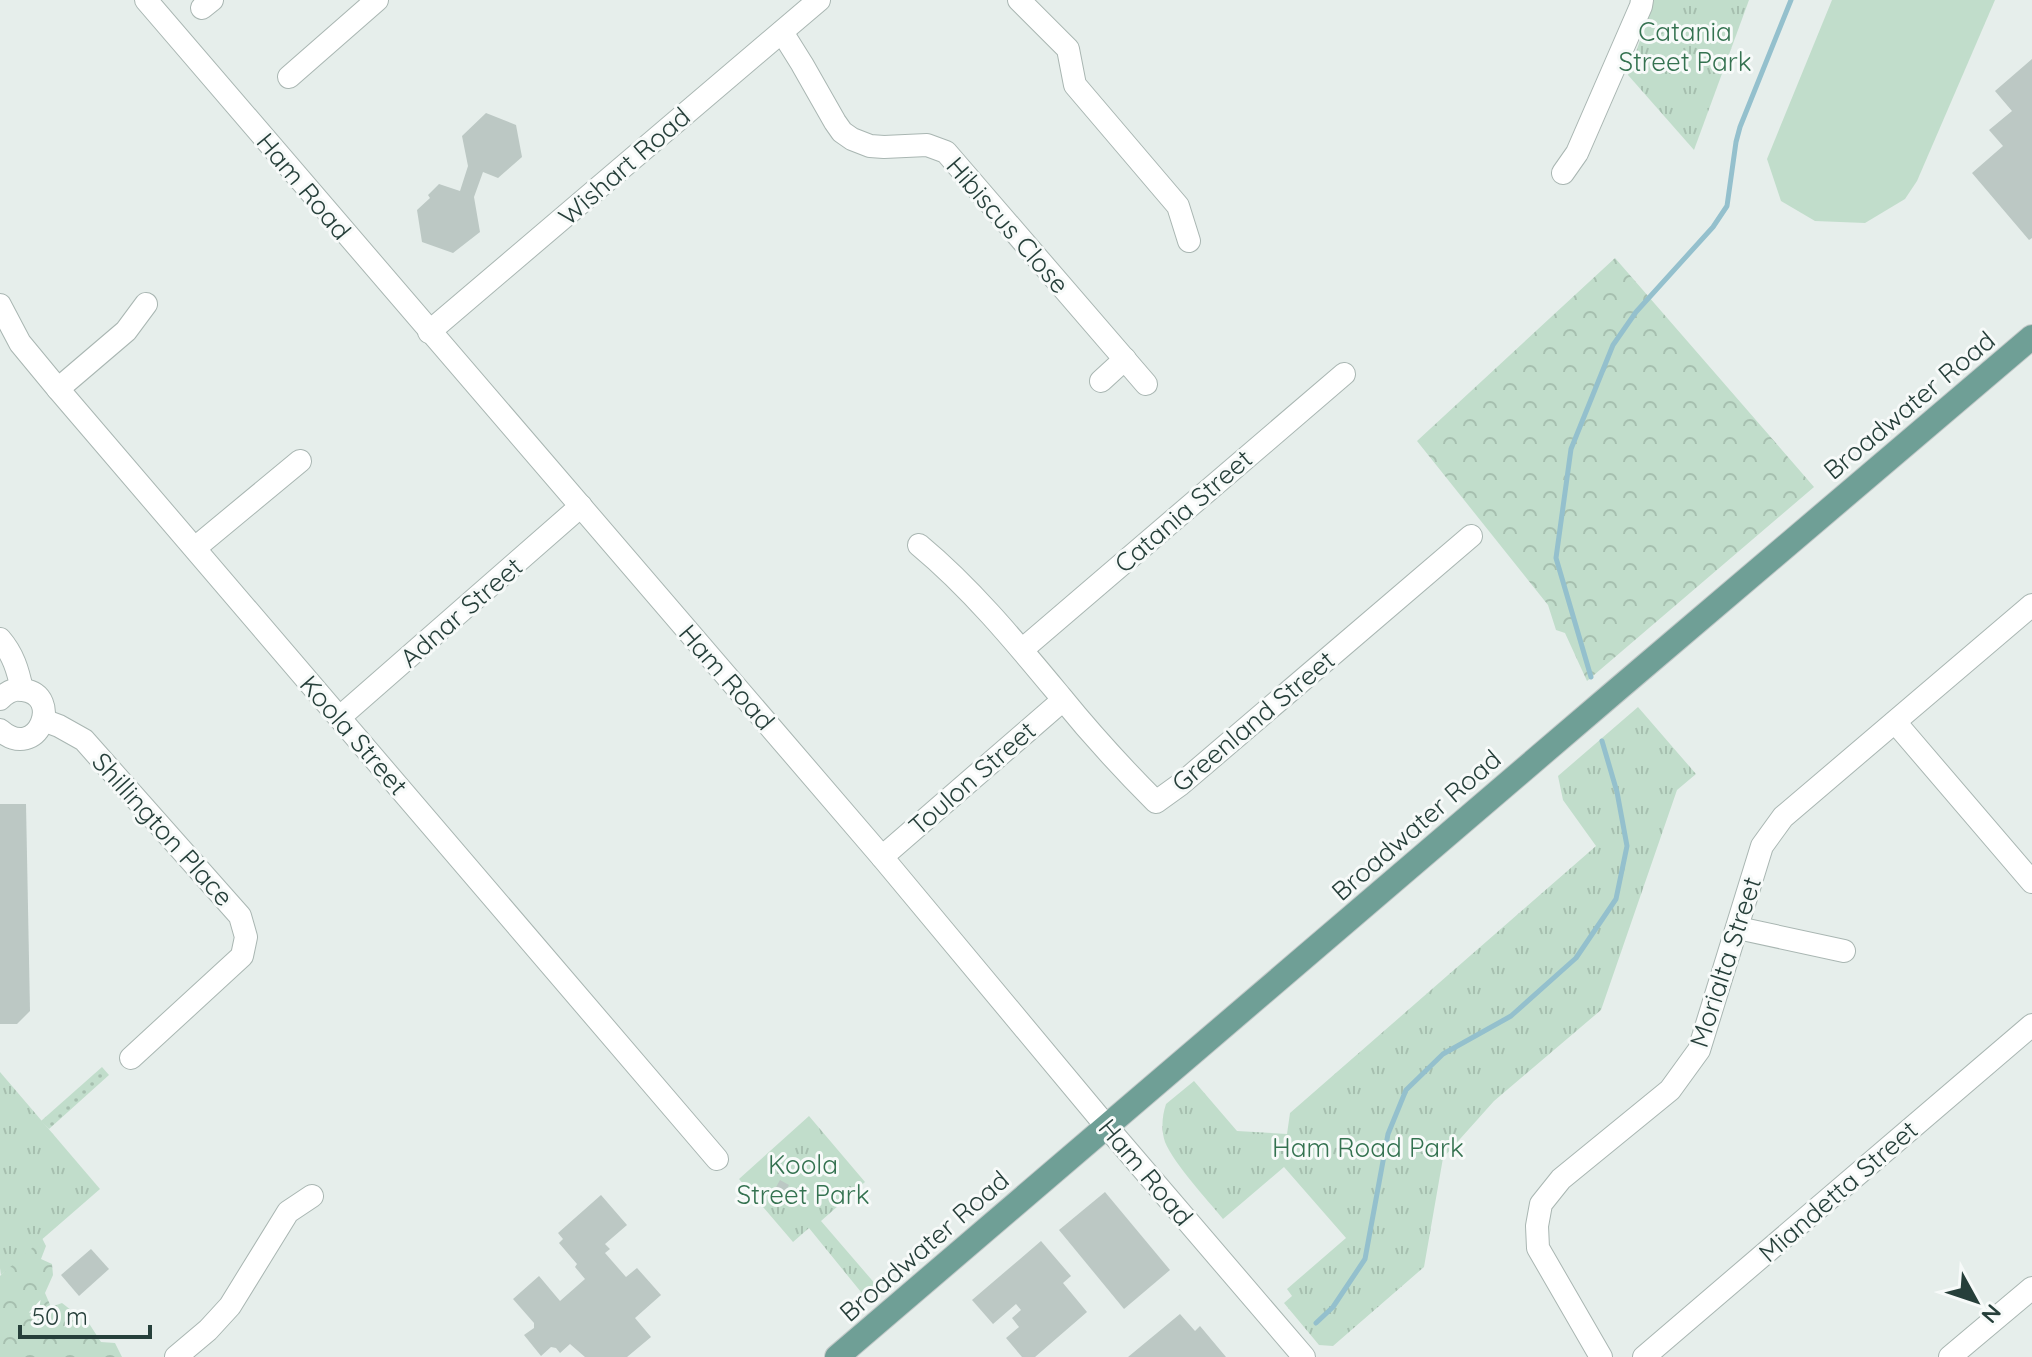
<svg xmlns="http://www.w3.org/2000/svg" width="2032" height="1357" font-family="Quicksand,sans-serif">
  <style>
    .grass { fill: url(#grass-dots) }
    .forest { fill: url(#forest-crowns) }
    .park { fill: url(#park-tufts) }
    .garden { fill: #c1ddcb }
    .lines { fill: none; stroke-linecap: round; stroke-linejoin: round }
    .stream { stroke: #94c0cd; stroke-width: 5 }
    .building { fill: #bcc8c4 }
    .minor-casing { stroke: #a9b6b2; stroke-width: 24 }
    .major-casing { stroke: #c2c9c8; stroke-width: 26 }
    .minor { stroke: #fff; stroke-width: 22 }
    .major { stroke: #6f9f96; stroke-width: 24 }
    .labels { text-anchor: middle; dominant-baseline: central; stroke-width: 6; stroke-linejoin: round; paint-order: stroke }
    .park-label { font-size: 26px; fill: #347250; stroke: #f7faf9 }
    .street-label { font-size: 26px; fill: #263f3a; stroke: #f7faf9 }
  </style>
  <defs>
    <pattern id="grass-dots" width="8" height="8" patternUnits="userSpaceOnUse" patternTransform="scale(2)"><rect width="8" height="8" fill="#c1ddcb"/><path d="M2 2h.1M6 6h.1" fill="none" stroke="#a6bfaf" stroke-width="1.8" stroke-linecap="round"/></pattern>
    <pattern id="forest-crowns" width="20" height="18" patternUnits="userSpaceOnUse" patternTransform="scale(2)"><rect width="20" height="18" fill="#c1ddcb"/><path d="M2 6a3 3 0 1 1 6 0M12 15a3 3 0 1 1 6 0" fill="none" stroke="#a6bfaf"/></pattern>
    <pattern id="park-tufts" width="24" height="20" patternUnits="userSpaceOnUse" patternTransform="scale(2)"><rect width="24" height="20" fill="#c1ddcb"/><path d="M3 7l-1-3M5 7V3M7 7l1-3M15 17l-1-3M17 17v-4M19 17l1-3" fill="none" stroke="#a6bfaf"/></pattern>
  </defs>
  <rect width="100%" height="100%" fill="#e6eeeb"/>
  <path class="grass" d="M102 1067 109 1075 49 1129 41 1121Z"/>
  <g class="forest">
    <path d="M1615 258 1814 487 1587 681 1565 633 1556 630 1548 605 1417 441Z"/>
    <path d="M41 1236 46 1246 41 1259 52 1264 53 1275 45 1293 51 1307 62 1303 90 1325 101 1342 115 1343 122 1357H0V1276Z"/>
  </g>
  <g class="park">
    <path d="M1654 0H1749L1694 150 1628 75Z"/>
    <path d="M1638 707 1696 774 1677 790 1601 1010 1494 1101 1443 1158 1424 1267 1333 1346 1319 1345 1284 1303 1292 1296 1287 1289 1346 1238 1284 1167 1223 1219C1207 1199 1174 1164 1165 1142 1161 1130 1162 1116 1166 1104L1194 1081 1237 1131 1287 1134 1290 1113 1596 846 1563 800 1558 776Z"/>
    <path d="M0 1072 100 1189 1 1275 0 1268Z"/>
    <path d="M809 1116 865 1182 821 1221 877 1286 865 1297 809 1228 793 1242 739 1179Z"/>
  </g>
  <path class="garden" d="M1832 0H1995L1917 181 1905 199 1865 223 1815 221 1781 201 1767 159Z"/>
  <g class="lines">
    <g class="stream">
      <path d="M1591 677 1556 558 1571 449 1613 345 1636 312 1713 227 1727 206 1736 142 1740 127 1791 0"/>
      <path d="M1316 1323 1333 1307 1365 1259 1388 1134 1406 1090 1443 1054 1511 1016 1576 958 1616 899 1627 846 1617 792 1602 741"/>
    </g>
  </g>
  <g class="building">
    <path d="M2032 59V238L2029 240 1972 173 2003 146 1989 130 2012 111 1995 91Z"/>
    <path d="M486 113 516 125 522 157 498 178 483 172 474 197 480 232 453 253 422 242 417 210 430 198 428 195 439 184 460 191 468 166 462 136Z"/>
    <path d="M0 804H26L30 1011 17 1024H0Z"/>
    <path d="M780 1180 789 1185 784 1194 775 1189Z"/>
    <path d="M1105 1192 1170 1270 1124 1309 1059 1230Z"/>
    <path d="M601 1195 627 1225 605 1244 610 1249 605 1253 626 1277 637 1268 661 1295 635 1318 651 1337 627 1357H585L570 1344 560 1353 556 1348 551 1347 541 1356 524 1335 534 1328V1323L513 1299 539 1276 560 1301 585 1279 575 1267 577 1264 559 1243 563 1239 558 1233Z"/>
    <path d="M1041 1241 1071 1276 1063 1283 1087 1312 1035 1357H1022L1006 1338 1019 1327 1012 1318 1021 1310 1016 1304 993 1324 972 1300Z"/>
    <path d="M91 1249 109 1269 79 1296 61 1275Z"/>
    <path d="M1180 1314 1195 1331 1200 1326 1226 1357H1128Z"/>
  </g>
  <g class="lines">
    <g class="minor-casing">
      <g id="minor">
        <path d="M146 0 882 857 1107 1127 1304 1357"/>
        <path d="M1019 0 1068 49 1075 85 1178 206 1189 241"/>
        <path d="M202 8 212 0"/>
        <path d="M782 32 802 64 835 122 842 132 852 139 870 146 884 147 927 145 946 152 1146 384"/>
        <path d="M289 77 377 0"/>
        <path d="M1563 173 1577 153 1641 6 1642 0"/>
        <path d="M0 305 20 343 58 389 717 1159"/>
        <path d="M429 332 819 0"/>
        <path d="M1101 381 1125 359"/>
        <path d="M58 389 126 331 146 304"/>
        <path d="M919 545C972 589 1017 644 1061 697 1091 734 1123 769 1156 802L1181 784 1471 536"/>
        <path d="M195 548 300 461"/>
        <path d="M0 639C13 654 18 670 22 690"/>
        <path d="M1023 649 1344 374"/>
        <path d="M0 699C6 693 13 688 23 690 64 695 38 763 0 730"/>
        <path d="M340 717 581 506"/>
        <path d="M43 720 59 726 84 740 240 916 246 937 242 956 131 1058"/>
        <path d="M1895 722 2032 882"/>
        <path d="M882 857 1063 700"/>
        <path d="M1738 928 1844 951"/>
        <path d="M176 1357 208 1330 230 1306 288 1212 312 1196"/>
        <path d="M1601 1357 1538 1248 1537 1226 1541 1204 1561 1179 1670 1090 1699 1050 1762 846 1783 817 2032 605"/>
        <path d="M1644 1357 2032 1025"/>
        <path d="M1950 1357 2032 1288"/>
      </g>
    </g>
    <g class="major-casing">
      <path id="major" d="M837 1357 1618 689 2032 337"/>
    </g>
    <use href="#minor" class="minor"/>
    <use href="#major" class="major"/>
  </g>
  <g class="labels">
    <g class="park-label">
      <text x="1685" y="31">Catania<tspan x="1685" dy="30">Street Park</tspan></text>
      <text x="1368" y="1147">Ham Road Park</text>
      <text x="803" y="1164">Koola<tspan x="803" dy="30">Street Park</tspan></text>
    </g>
    <g class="street-label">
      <text transform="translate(624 166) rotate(-41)">Wishart Road</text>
      <text transform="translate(304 186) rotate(50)">Ham Road</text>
      <text transform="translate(1008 225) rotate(49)">Hibiscus Close</text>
      <text transform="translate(1909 405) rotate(-40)">Broadwater Road</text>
      <text transform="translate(1183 511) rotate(-41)">Catania Street</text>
      <text transform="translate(461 612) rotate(-41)">Adnar Street</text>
      <text transform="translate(727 677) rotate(49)">Ham Road</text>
      <text transform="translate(1253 721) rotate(-40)">Greenland Street</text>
      <text transform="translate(354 735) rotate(49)">Koola Street</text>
      <text transform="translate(972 778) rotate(-41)">Toulon Street</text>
      <text transform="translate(1416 825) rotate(-41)">Broadwater Road</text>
      <text transform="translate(163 829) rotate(48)">Shillington Place</text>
      <text transform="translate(1725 962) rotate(-72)">Morialta Street</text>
      <text transform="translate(1146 1172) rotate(50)">Ham Road</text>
      <text transform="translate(1838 1191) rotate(-41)">Miandetta Street</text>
      <text transform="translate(924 1246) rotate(-41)">Broadwater Road</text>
    </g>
  </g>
  <g transform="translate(1976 1301) rotate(130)" stroke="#f7faf9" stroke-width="6" paint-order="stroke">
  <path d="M0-6L14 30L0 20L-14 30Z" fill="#263f3a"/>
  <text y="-12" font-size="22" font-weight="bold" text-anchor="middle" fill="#263f3a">N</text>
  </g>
  <path d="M20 1325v12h130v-12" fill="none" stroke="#263f3a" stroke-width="4"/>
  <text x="32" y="1325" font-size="24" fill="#263f3a" stroke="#f7faf9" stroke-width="6" paint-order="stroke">50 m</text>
</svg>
